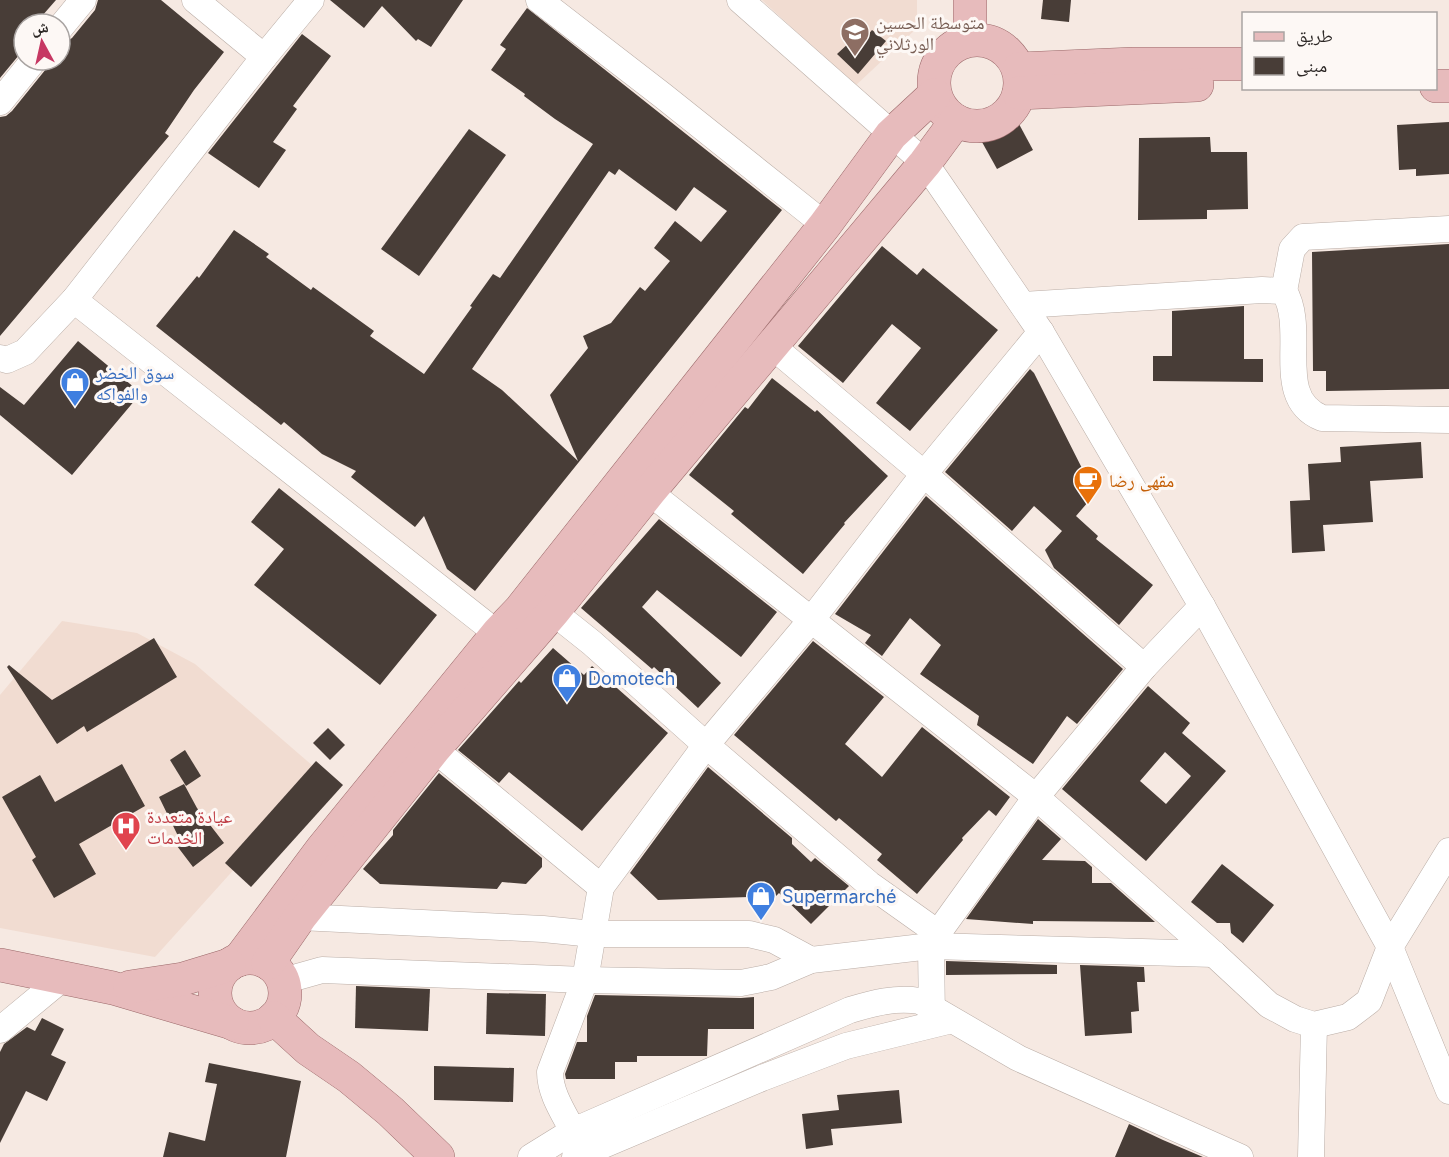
<svg xmlns="http://www.w3.org/2000/svg" width="1449" height="1157" font-family="Inter,'Noto Naskh Arabic',sans-serif">
  <style>
    .built { fill: #f1dcd1 }
    .building { fill: #483d37; fill-rule: evenodd }
    .lines { fill: none; stroke-linecap: round; stroke-linejoin: round }
    .street-casing { stroke: #baada6; stroke-width: 27 }
    .primary-casing { stroke: #9b696a; stroke-width: 34 }
    .street { stroke: #fff; stroke-width: 26 }
    .primary { stroke: #e7bbbc; stroke-width: 33 }
    .labels { text-anchor: middle; dominant-baseline: central; stroke-width: 6; stroke-linejoin: round; paint-order: stroke }
    .education-label { font-size: 18px; fill: #785e54; stroke: #fdf8f5; text-anchor: start }
    .shop-label { font-size: 18px; fill: #366cbe; stroke: #fdf8f5; text-anchor: start }
    .food-label { font-size: 18px; fill: #c56008; stroke: #fdf8f5; text-anchor: start }
    .health-label { font-size: 18px; fill: #be3a42; stroke: #fdf8f5; text-anchor: start }
  </style>
  <rect width="100%" height="100%" fill="#f6e9e2"/>
  <g class="built">
    <path d="M762 0H917V28L855 86Z"/>
    <path d="M62 621 137 633 195 664 321 773 155 957 0 928V695Z"/>
  </g>
  <g class="building">
    <path d="M0 0H56L35 24H24V49L0 78Z"/>
    <path d="M98 0H161L224 52 194 90 165 133 169 136 0 336V117L6 116 12 111 46 69 49 60H60V43L66 42 72 38 95 10Z"/>
    <path d="M330 0H463L431 47 418 39 416 41 382 6 364 28Z"/>
    <path d="M1043 0H1071L1069 22 1041 19Z"/>
    <path d="M527 8 782 210 475 591 447 569 424 516 415 527 351 477 356 471 322 454 284 422 281 425 156 326 197 276 199 278 234 230 269 254 266 257 311 290 313 287 374 331 370 336 424 374 472 307 470 306 493 274 500 278 593 144 555 119 524 96 525 94 491 70 506 49 500 45ZM619 169 676 211 694 187 727 211 701 242 675 221 654 248 670 261 645 291 640 287 611 323 583 336 588 348 550 395 578 461 502 390 472 369 609 171 615 175Z"/>
    <path d="M872 30 886 41 858 74 837 54 850 42 857 48Z"/>
    <path d="M302 34 331 56 293 106 297 109 273 142 286 150 259 188 208 153Z"/>
    <path d="M1013 113 1033 150 997 169 977 133Z"/>
    <path d="M1449 122V174L1416 176V169L1399 170 1397 125Z"/>
    <path d="M469 129 506 155 419 276 381 249Z"/>
    <path d="M1210 137 1211 152H1247L1248 209 1207 210V219L1138 220 1139 138Z"/>
    <path d="M1449 244V389L1326 391V371H1313L1312 252Z"/>
    <path d="M882 246 917 275 923 268 998 330 910 431 876 403 921 348 892 324 843 383 798 346Z"/>
    <path d="M1244 306V359H1263V382L1153 381V356H1172V311Z"/>
    <path d="M78 341 141 393 72 475 0 415V387L24 405Z"/>
    <path d="M1030 369 1034 373 1095 494 1076 516 1098 536 1096 539 1153 585 1119 625 1054 568 1045 550 1062 531 1034 506 1012 531 945 472Z"/>
    <path d="M772 378 815 412 817 410 888 476 844 523 845 524 803 574 731 514 734 511 689 475 745 407 748 409Z"/>
    <path d="M1421 442 1423 478 1370 481 1373 522 1323 525 1325 551 1292 553 1290 501 1310 500 1308 464 1341 462 1340 447Z"/>
    <path d="M279 488 437 615 380 685 254 585 284 549 251 522Z"/>
    <path d="M926 496 1123 669 1077 724 1067 716 1033 764 977 725 979 716 920 674 941 645 910 618 882 656 865 643 871 635 835 614Z"/>
    <path d="M659 519 777 612 741 657 657 590 642 607 721 683 698 708 654 667 652 669 581 608Z"/>
    <path d="M154 638 177 677 87 732 84 726 57 744 7 667 9 665 52 700Z"/>
    <path d="M813 641 884 697 845 744 882 777 922 727 1010 797 996 816 989 810 962 838 963 840 917 894 877 860 882 854 839 818 836 821 734 735Z"/>
    <path d="M553 648 584 675 592 666 668 733 582 831 509 772 499 783 458 750 519 681 521 683Z"/>
    <path d="M1148 686 1190 723 1182 733 1226 771 1146 861 1062 789ZM1165 752 1191 776 1166 804 1140 781Z"/>
    <path d="M328 728 345 745 330 760 313 743Z"/>
    <path d="M185 750 201 776 186 786 170 760Z"/>
    <path d="M316 761 343 785 251 887 225 863Z"/>
    <path d="M122 764 145 806 79 844 96 874 54 898 32 860 36 857 2 797 40 775 55 802Z"/>
    <path d="M708 767 792 838V844L811 862 815 858 849 886 811 924 779 893 776 896 658 900 630 873Z"/>
    <path d="M439 773 542 858V867L526 884 502 882 497 889 380 884 363 869 393 835V830Z"/>
    <path d="M184 784 197 808 224 843 193 867 174 842 179 838 159 797Z"/>
    <path d="M1038 819 1061 839 1042 860 1085 861 1092 867V883H1111L1155 922 1033 921V924L966 919Z"/>
    <path d="M1222 864 1274 905 1243 943 1231 933 1230 923H1217L1191 902Z"/>
    <path d="M946 961 1057 965V974L946 975Z"/>
    <path d="M1080 965 1144 967 1145 982H1137L1139 1011 1131 1012 1132 1033 1085 1036Z"/>
    <path d="M356 986 430 989 428 1031 355 1028Z"/>
    <path d="M487 993 546 994 545 1036 486 1034Z"/>
    <path d="M595 995 741 998 754 997V1029H708L707 1056H637V1062H615V1079H566L565 1074 577 1042H587V1016Z"/>
    <path d="M42 1018 64 1029 51 1055 66 1062 47 1101 26 1091 0 1143V1052L4 1044 27 1027 35 1031Z"/>
    <path d="M209 1063 301 1081 286 1157H163L169 1132 205 1141 217 1084 205 1082Z"/>
    <path d="M434 1066 514 1068 513 1102 434 1100Z"/>
    <path d="M899 1090 902 1123 831 1129 833 1145 806 1149 802 1114 839 1110 837 1095Z"/>
    <path d="M1129 1124 1163 1140 1203 1157H1115Z"/>
  </g>
  <g class="lines">
    <g class="street-casing">
      <g id="street">
        <path d="M195 0 264 57"/>
        <path d="M539 0 662 95 825 225"/>
        <path d="M740 0 925 163 1041 332 1202 606 1390 947 1449 1091"/>
        <path d="M60 28 83 0"/>
        <path d="M0 102 34 60"/>
        <path d="M1284 291 1292 249 1303 237 1449 229"/>
        <path d="M74 300 512 645"/>
        <path d="M1023 305 1262 290 1284 291C1308 331 1272 398 1322 418L1449 420"/>
        <path d="M1041 332 924 474 812 619 706 745 601 887 585 980 550 1072C550 1093 563 1112 573 1131L850 1010C874 1003 895 997 920 1001L1018 1058 1240 1157"/>
        <path d="M772 346 924 474 1144 667"/>
        <path d="M0 358 7 360 25 352 74 300 264 57 311 0"/>
        <path d="M649 492 1036 797 1214 954 1269 1005 1295 1019 1314 1025 1348 1017 1369 1001 1390 947 1449 851"/>
        <path d="M553 612 592 643 706 745 869 884 938 933"/>
        <path d="M434 749 601 887"/>
        <path d="M287 920 300 917 543 929 593 934H749L774 940 811 960"/>
        <path d="M283 981 322 970 585 980 741 983 771 977 811 960 931 946 1214 954"/>
        <path d="M932 1020 931 946 938 933 1036 797 1144 667 1202 606"/>
        <path d="M0 1030 64 977"/>
        <path d="M531 1157 573 1131"/>
        <path d="M575 1157 762 1078 846 1046 948 1021"/>
        <path d="M1311 1157 1314 1025"/>
      </g>
    </g>
    <g class="primary-casing">
      <g id="primary">
        <path d="M970 39V0"/>
        <circle cx="977" cy="83" r="43"/>
        <path d="M1019 69 1133 64H1244"/>
        <path d="M1436 86H1449"/>
        <path d="M1019 93 1197 85"/>
        <circle cx="250" cy="993" r="35"/>
        <path d="M239 960 322 849 498 633 520 610 825 225 891 135 934 95"/>
        <path d="M268 963 300 917 434 749 553 612 649 492 925 163 956 121"/>
        <path d="M0 965 113 988 232 1023"/>
        <path d="M130 987 183 979 229 965"/>
        <path d="M274 1018 308 1049 349 1077 390 1111 438 1157"/>
      </g>
    </g>
    <use href="#street" class="street"/>
    <use href="#primary" class="primary"/>
  </g>
  <defs>
    <g id="school-pin" transform="scale(1.5)"><path d="M0 17L-7.5 6A9.5 9.5 0 1 1 7.5 6Z" fill="#8d6e63" stroke="#fdf8f5"/><path d="M0-5L7-2L0 1L-7-2ZM-4 1L0 2.5L4 1V4Q0 6-4 4Z" fill="#fff"/></g>
    <g id="shop-pin" transform="scale(1.5)"><path d="M0 17L-7.5 6A9.5 9.5 0 1 1 7.5 6Z" fill="#3f7fe0" stroke="#fdf8f5"/><path d="M-5-2.5h2.3a2.7 3.5 0 0 1 5.4 0H5L5.5 6h-11ZM-1.5-2.5h3a1.5 2.3 0 0 0-3 0Z" fill="#fff"/></g>
    <g id="cafe-pin" transform="scale(1.5)"><path d="M0 17L-7.5 6A9.5 9.5 0 1 1 7.5 6Z" fill="#e8710a" stroke="#fdf8f5"/><path d="M-5.5-4.5H6V0H3Q3 3.5 0 3.5H-2.5Q-5.5 3.5-5.5 0ZM3-3.2v2h1.7v-2ZM-6 4.5H4V6H-6Z" fill="#fff"/></g>
    <g id="hospital-pin" transform="scale(1.5)"><path d="M0 17L-7.5 6A9.5 9.5 0 1 1 7.5 6Z" fill="#e0444e" stroke="#fdf8f5"/><path d="M-5-5h3v3.5h4V-5h3V5h-3V1.5h-4V5h-3Z" fill="#fff"/></g>
  </defs>
  <g fill-rule="evenodd">
    <use href="#school-pin" x="855" y="32"/>
    <use href="#shop-pin" x="75" y="382"/>
    <use href="#cafe-pin" x="1088" y="480"/>
    <use href="#shop-pin" x="567" y="678"/>
    <use href="#hospital-pin" x="126" y="826"/>
    <use href="#shop-pin" x="761" y="896"/>
  </g>
  <g class="labels">
    <g class="education-label">
      <text x="876" y="22">متوسطة الحسين<tspan x="876" dy="21">الورثلاني</tspan></text>
    </g>
    <g class="shop-label">
      <text x="96" y="372">سوق الخضر<tspan x="96" dy="21">والفواكه</tspan></text>
      <text x="588" y="678">Domotech</text>
      <text x="782" y="896">Supermarché</text>
    </g>
    <g class="food-label">
      <text x="1109" y="480">مقهى رضا</text>
    </g>
    <g class="health-label">
      <text x="147" y="816">عيادة متعددة<tspan x="147" dy="21">الخدمات</tspan></text>
    </g>
  </g>
  <rect x="1242" y="12" width="195" height="78" fill="#fdf8f5" stroke="#a9a4a2" stroke-width="1.5"/>
  <rect x="1254" y="32" width="30" height="9" fill="#e7bbbc" stroke="#a9a4a2" stroke-width="1.5"/>
  <text x="1296" y="42" font-size="18" fill="#2c2725">طريق</text>
  <rect x="1254" y="57" width="30" height="18" fill="#483d37" stroke="#a9a4a2" stroke-width="1.5"/>
  <text x="1296" y="72" font-size="18" fill="#2c2725">مبنى</text>
  <g transform="translate(42 42) rotate(352)"><circle r="28" fill="#fdf8f5" stroke="#a9a4a2" stroke-width="1.5"/>
  <path d="M0-4.5L10 22L0 15L-10 22Z" fill="#c63863"/>
  <text y="-9" font-size="16" font-weight="bold" text-anchor="middle" fill="#2c2725">ش</text>
  </g>
</svg>
